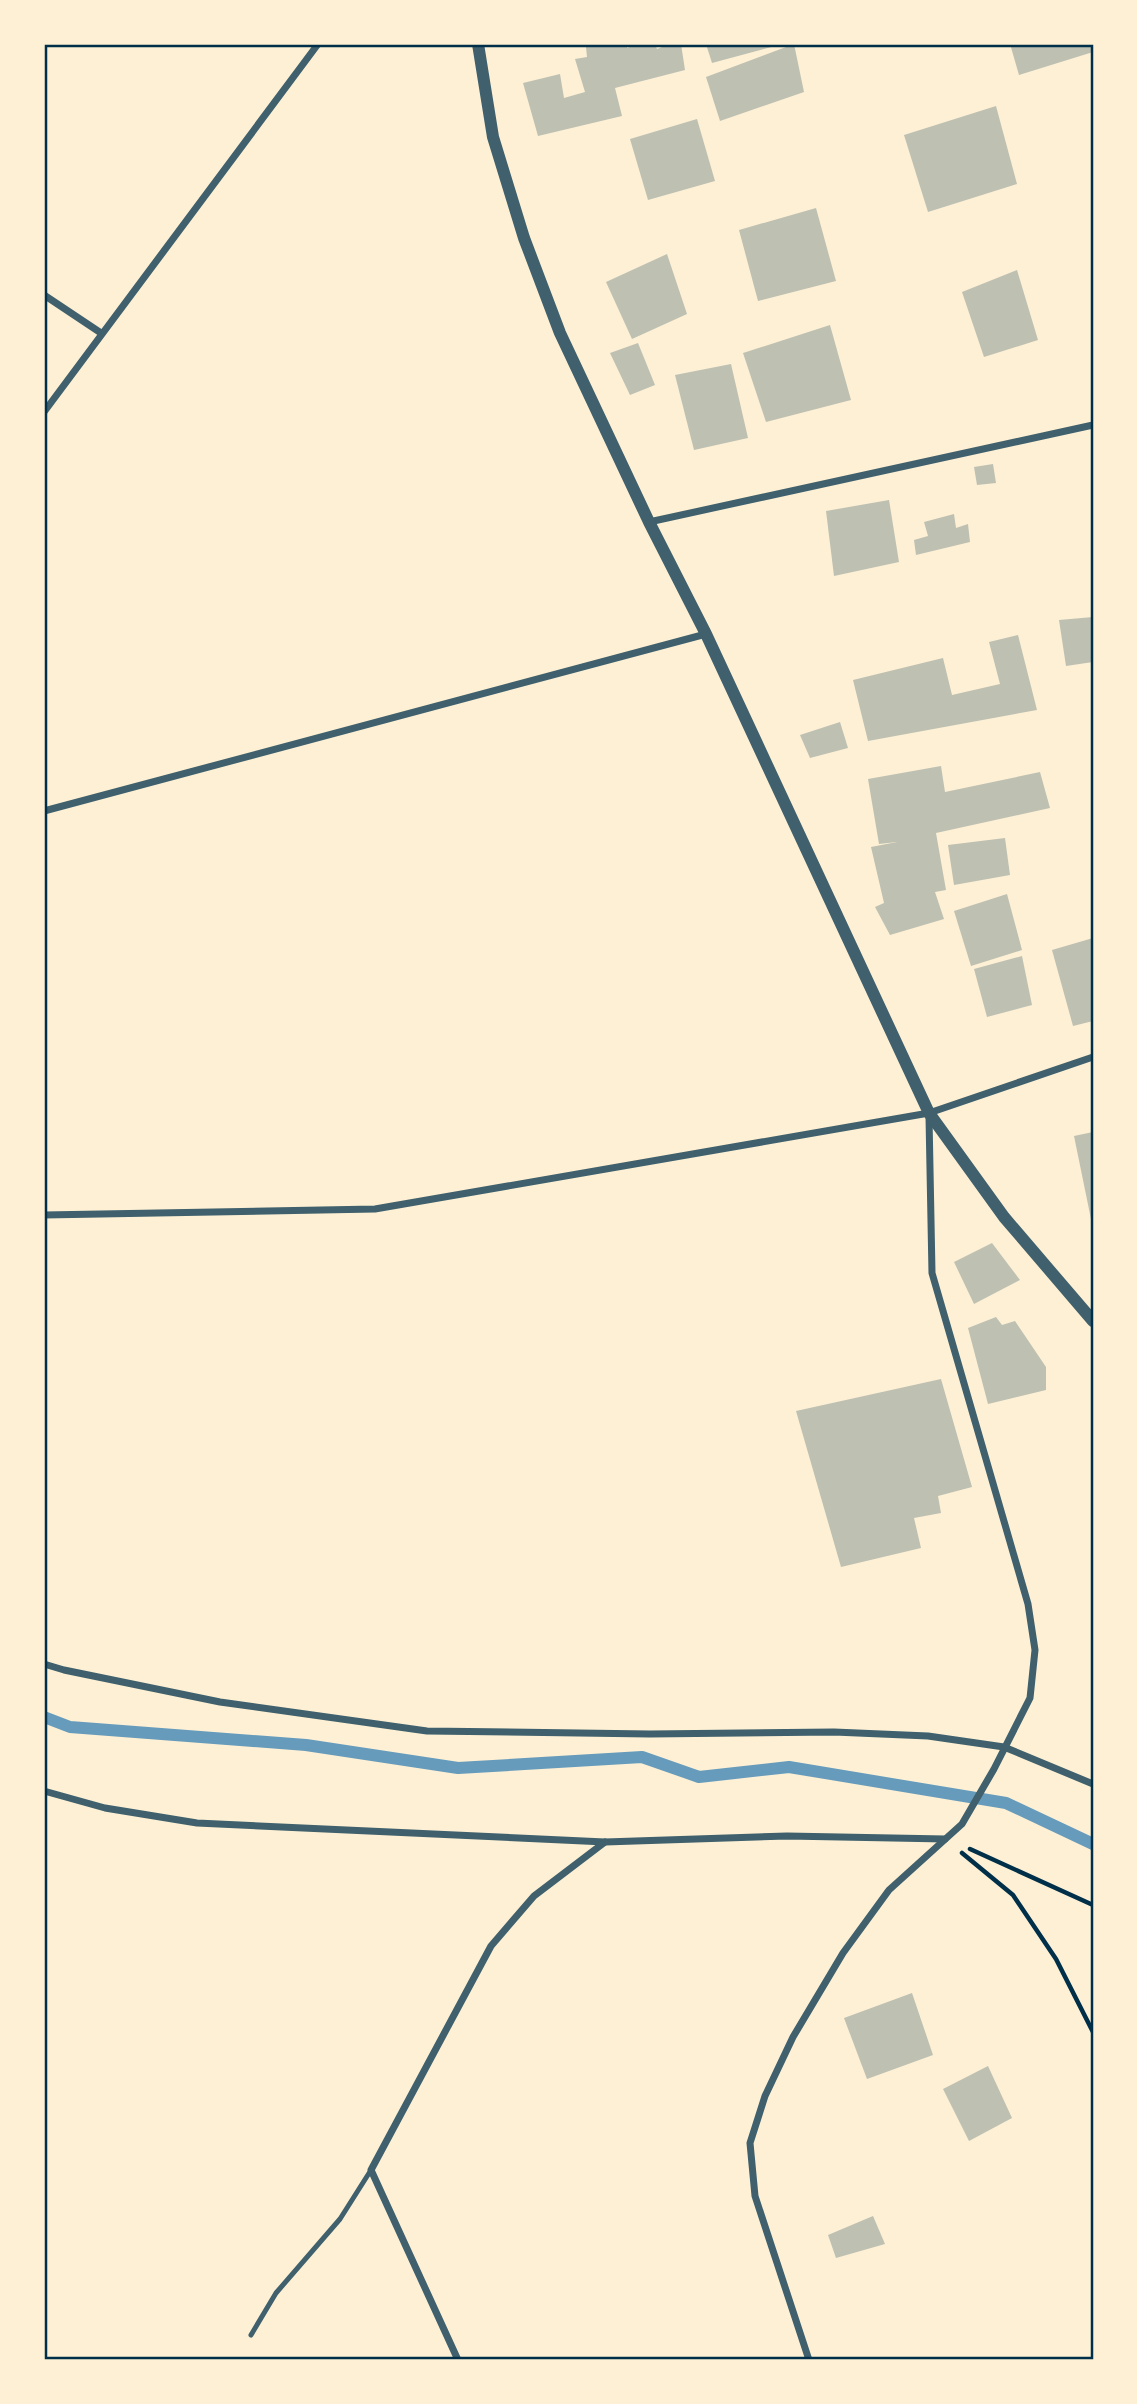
<svg xmlns="http://www.w3.org/2000/svg" width="1137" height="2404" font-family="Arial,sans-serif">
  <style>
    .lines { fill: none; stroke-linecap: round; stroke-linejoin: round }
    .stream { stroke: #669bbc; stroke-width: 12 }
    .building { fill: #bec0b2 }
    .path { stroke: #003049; stroke-width: 4.5 }
    .service { stroke: #3f606c; stroke-width: 5 }
    .minor { stroke: #3f606c; stroke-width: 7 }
    .tertiary { stroke: #3f606c; stroke-width: 12 }
    .neatline { fill: none; stroke: #003049; stroke-width: 2.5 }
  </style>
  <rect width="100%" height="100%" fill="#fdf0d5"/>
  <g class="lines">
    <path class="stream" d="M44 1717 70 1727 306 1745 458 1768 642 1757 699 1777 789 1767 1006 1803 1093 1844"/>
  </g>
  <g class="building">
    <path d="M602 44H627V48L638 44H655L657 49 670 44H681L685 70 615 88 622 116 538 136 523 83 560 74 564 98 585 92 575 59 587 57 586 47Z"/>
    <path d="M706 44H779V45L712 63Z"/>
    <path d="M794 44 804 92 720 121 706 77Z"/>
    <path d="M1010 44H1093V52L1019 75Z"/>
    <path d="M996 106 1017 184 928 212 904 135Z"/>
    <path d="M697 119 715 181 648 200 630 139Z"/>
    <path d="M816 208 836 281 758 301 739 230Z"/>
    <path d="M667 254 687 314 632 339 606 282Z"/>
    <path d="M1017 270 1038 340 984 357 962 292Z"/>
    <path d="M830 325 851 400 766 422 743 353Z"/>
    <path d="M638 343 655 385 630 395 610 353Z"/>
    <path d="M731 364 748 438 694 450 675 375Z"/>
    <path d="M993 464 996 483 977 485 974 467Z"/>
    <path d="M889 500 899 562 834 576 826 511Z"/>
    <path d="M954 514 956 528 968 524 970 542 916 555 914 540 928 536 924 522Z"/>
    <path d="M1093 617V662L1066 666 1059 620Z"/>
    <path d="M1018 635 1037 710 868 741 853 680 943 658 952 695 1000 684 989 642Z"/>
    <path d="M840 722 848 748 810 758 800 735Z"/>
    <path d="M941 766 945 792 1040 772 1050 808 936 833 946 890 935 892 944 919 890 935 875 907 884 903 871 847 897 842 879 844 868 779Z"/>
    <path d="M1005 838 1010 875 954 885 948 845Z"/>
    <path d="M1007 894 1022 950 971 966 954 911Z"/>
    <path d="M1093 938V1021L1073 1026 1052 950Z"/>
    <path d="M1022 956 1032 1005 987 1017 974 969Z"/>
    <path d="M1093 1132V1224H1092L1074 1136Z"/>
    <path d="M992 1243 1020 1280 974 1304 954 1262Z"/>
    <path d="M996 1317 1002 1325 1015 1321 1046 1367V1390L988 1404 968 1328Z"/>
    <path d="M941 1379 972 1487 938 1496 941 1513 914 1518 921 1548 841 1567 796 1411Z"/>
    <path d="M912 1993 933 2055 867 2079 844 2018Z"/>
    <path d="M988 2066 1012 2118 969 2141 943 2089Z"/>
    <path d="M873 2216 885 2244 836 2258 828 2235Z"/>
  </g>
  <g class="lines">
    <g class="path">
      <path d="M970 1849 1093 1905"/>
      <path d="M962 1853 1013 1895 1056 1959 1093 2032"/>
    </g>
    <path class="service" d="M251 2335 276 2293 340 2219 371 2170"/>
    <g class="minor">
      <path d="M44 295 101 333"/>
      <path d="M44 412 318 44"/>
      <path d="M649 522 1093 425"/>
      <path d="M44 811 706 634"/>
      <path d="M44 1215 375 1209 929 1113 1093 1057"/>
      <path d="M44 1664 64 1670 220 1702 427 1731 650 1734 834 1732 928 1736 1004 1747 1093 1784"/>
      <path d="M44 1791 105 1808 197 1823 605 1842 787 1836 945 1839"/>
      <path d="M458 2360 371 2170 491 1946 534 1896 605 1842"/>
      <path d="M809 2360 755 2196 750 2143 765 2096 793 2037 843 1953 889 1890 962 1824 994 1769 1030 1698 1035 1650 1028 1604 932 1273 929 1117"/>
    </g>
    <path class="tertiary" d="M478 44 493 137 524 238 560 333 649 522 706 634 929 1113 1004 1217 1093 1321"/>
  </g>
  <rect width="1137" height="2404" fill="none" stroke="#fdf0d5" stroke-width="91"/>
  <rect x="46" y="46" width="1046" height="2312" class="neatline"/>
</svg>
